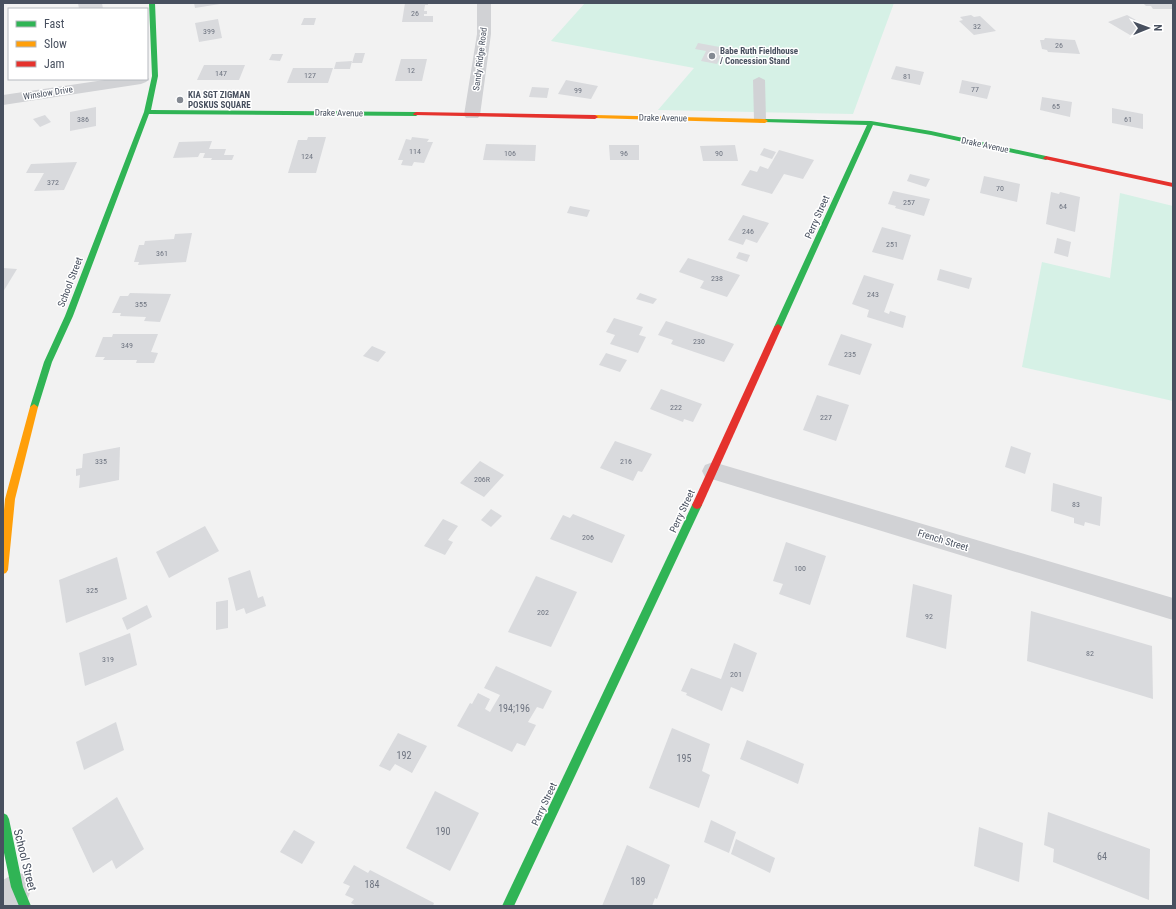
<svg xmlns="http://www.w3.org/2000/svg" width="1176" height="909" font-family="'Roboto Condensed',sans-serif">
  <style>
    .green { fill: #d6f1e6 }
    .building { fill: #d9dadd }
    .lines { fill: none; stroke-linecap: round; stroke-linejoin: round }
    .lane { fill: #d1d2d5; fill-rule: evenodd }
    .street { fill: #d1d2d5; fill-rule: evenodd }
    .fast { fill: #30b455; fill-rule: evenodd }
    .slow { fill: #ff9f0a; fill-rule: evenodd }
    .jam { fill: #e5322d; fill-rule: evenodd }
    .poi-dot { fill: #848992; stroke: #fff; stroke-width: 1.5 }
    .labels { text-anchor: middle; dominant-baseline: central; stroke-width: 3; stroke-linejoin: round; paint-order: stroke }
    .number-label { font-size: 8px; fill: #6e7480 }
    .far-poi-label { font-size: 9px; font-weight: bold; fill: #48505f; stroke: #fff; text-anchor: start }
    .far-street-label { font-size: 9px; fill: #48505f; stroke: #fff }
    .street-label { font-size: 10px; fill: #48505f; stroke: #fff }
    .near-number-label { font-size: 10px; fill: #6e7480 }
    .near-street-label { font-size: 12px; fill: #48505f; stroke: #fff }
  </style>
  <rect width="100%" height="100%" fill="#f2f2f2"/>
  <g class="green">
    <path d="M585 3H894L853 114 658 110 694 68 551 41Z"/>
    <path d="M1120 193 1173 206V401L1022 367 1042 262 1110 278Z"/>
  </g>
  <g class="building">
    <path d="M78 3H102L103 9H79Z"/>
    <path d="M194 3H220V4L195 8Z"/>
    <path d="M405 3H428V5H425L424 11H427V14H424V16H433V22H402Z"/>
    <path d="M1143 3H1173V9H1153L1151 6H1146Z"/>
    <path d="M971 15 974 17 980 16 996 31 974 35 959 21 963 20 960 17Z"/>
    <path d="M1127 15 1136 20 1133 21 1146 28 1130 35 1108 22Z"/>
    <path d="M304 18H316L314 25H301Z"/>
    <path d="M218 19 222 38 199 42 195 23Z"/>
    <path d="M1045 38 1075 40 1080 54 1048 52 1047 50 1042 49 1040 40H1044Z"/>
    <path d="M698 43 725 48 717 64 701 61 706 51 695 49Z"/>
    <path d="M355 53H365L362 63H352Z"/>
    <path d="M272 54H283L280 61 269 60Z"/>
    <path d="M401 59H427L422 81H395Z"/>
    <path d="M352 61 350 69H334L336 62Z"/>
    <path d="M204 65H245L239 80H197Z"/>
    <path d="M896 66 924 72 920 85 891 79Z"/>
    <path d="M293 68H333L328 83H287Z"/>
    <path d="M566 80 598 86 591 99 558 94Z"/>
    <path d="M962 80 991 86 987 99 959 93Z"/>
    <path d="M532 87 549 88 547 98 529 97Z"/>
    <path d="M1042 97 1072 102 1070 117 1040 110Z"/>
    <path d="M96 107V126L70 131V112Z"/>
    <path d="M1112 108 1143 114V129L1112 123Z"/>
    <path d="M45 115 51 122 40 127 33 119Z"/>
    <path d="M308 137H326L316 173H288L298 140H307Z"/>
    <path d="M412 137 429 139 427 142H433L424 163 414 162 412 166 401 165 403 160H398L406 139 411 140Z"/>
    <path d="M212 141 209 149H226L224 155H234L232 160H211L212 158H203L205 153H200L198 157 173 158 179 142Z"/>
    <path d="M486 144 536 145 535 161 483 160Z"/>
    <path d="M609 145H639V160H610Z"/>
    <path d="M735 145 738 161H703L700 146Z"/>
    <path d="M764 148 776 152 772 159 760 155Z"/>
    <path d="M779 150 814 160 803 179 784 174 772 194 741 185 750 170 757 172 760 166 768 169Z"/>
    <path d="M77 162 64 190 34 191 44 173H26L31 164Z"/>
    <path d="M910 174 930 179 926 187 907 181Z"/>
    <path d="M984 176 1020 184 1017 202 980 193Z"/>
    <path d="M893 191 930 199 924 216 895 208 896 206 888 204Z"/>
    <path d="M1051 192 1059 194 1060 192 1080 197 1075 232 1046 224Z"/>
    <path d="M570 206 590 210 587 217 567 213Z"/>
    <path d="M743 215 769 223 757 243 746 239 743 245 728 240Z"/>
    <path d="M882 227 911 235 903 260 872 252Z"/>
    <path d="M192 233 186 262 138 265 139 262H134L139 245H144L145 241 174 239 175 234Z"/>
    <path d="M1057 238 1071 242 1068 257 1054 253Z"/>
    <path d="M739 252 750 255 747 262 736 258Z"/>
    <path d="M688 258 740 275 727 297 700 288 704 281 679 272Z"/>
    <path d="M3 268 17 269 3 292Z"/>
    <path d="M940 269 972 278 969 289 937 280Z"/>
    <path d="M864 275 894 284 884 312 889 314 890 311 906 316 903 328 867 317 869 310 852 304Z"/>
    <path d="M130 293 171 294 160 322 144 321 146 317 120 316 121 313H112L120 296H128Z"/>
    <path d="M640 293 657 299 653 304 636 299Z"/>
    <path d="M614 318 643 327 639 335 646 337 638 353 610 344 615 335 606 332Z"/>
    <path d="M666 321 726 341 734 344 724 362 671 344 673 340 658 335Z"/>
    <path d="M113 334H158L151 352 158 353 154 363H136L137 360H103L105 357H95L103 337H112Z"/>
    <path d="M841 334 872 344 860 375 828 365Z"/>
    <path d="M372 346 386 352 378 362 363 356Z"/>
    <path d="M606 353 627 360 620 372 599 365Z"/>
    <path d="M661 389 702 404 693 422 684 419 683 422 650 409Z"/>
    <path d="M817 395 849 405 836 441 803 430Z"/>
    <path d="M615 441 652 454 642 472 638 471 633 481 600 468Z"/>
    <path d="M1011 446 1031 453 1025 474 1005 467Z"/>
    <path d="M120 447 119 480 79 488 80 475 76 476V469L82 468 83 454Z"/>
    <path d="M480 461 504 475 484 497 460 483Z"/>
    <path d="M1053 483 1102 497 1100 526 1085 522 1084 526 1074 523V518L1051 511Z"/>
    <path d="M491 509 502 516 491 527 481 520Z"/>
    <path d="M573 514 625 535 612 563 550 539 563 515 570 518Z"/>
    <path d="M443 519 458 526 448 540 453 542 445 555 424 546Z"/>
    <path d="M205 526 219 551 169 578 156 552Z"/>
    <path d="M786 542 826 556 810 605 779 594 783 584 773 581Z"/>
    <path d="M117 557 127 599 66 623 59 580Z"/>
    <path d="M250 570 258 598 263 596 266 606 246 614 244 608 236 611 228 578Z"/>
    <path d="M536 576 577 592 551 647 508 632Z"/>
    <path d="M913 584 952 595 946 649 906 637Z"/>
    <path d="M228 600V628L216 630V602Z"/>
    <path d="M147 605 152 617 127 630 122 618Z"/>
    <path d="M1031 611 1152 646 1153 699 1027 661Z"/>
    <path d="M130 633 137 665 85 686 79 653Z"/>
    <path d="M734 643 757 653 743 692 731 687 722 711 686 695 687 693 681 691 691 668 721 679Z"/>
    <path d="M496 666 552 691 543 709 537 707 528 722 536 725 525 746 517 743 512 752 457 726 470 703 472 704 478 693 490 699 485 709 490 712 500 695 484 688Z"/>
    <path d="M116 722 124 750 84 770 76 742Z"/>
    <path d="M672 728 710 744 702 771 710 775 699 808 649 788Z"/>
    <path d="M398 733 427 746 412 773 395 764 390 771 379 766Z"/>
    <path d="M747 740 804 764 798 784 740 759Z"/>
    <path d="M435 791 479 813 450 871 406 848Z"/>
    <path d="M117 797 144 849 116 869 112 860 93 873 72 828Z"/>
    <path d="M1048 812 1150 849 1149 900 1053 862 1054 849 1044 845Z"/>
    <path d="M711 820 736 832 729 853 704 842Z"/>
    <path d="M979 827 1023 843 1019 882 974 866Z"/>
    <path d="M294 830 315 842 302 864 280 852Z"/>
    <path d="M736 839 775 858 770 873 731 854Z"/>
    <path d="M627 845 670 865 657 899 655 898 652 906H602Z"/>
    <path d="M354 865 368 873 370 870 434 903 433 906H357L351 903 354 899 345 895 350 886 343 883Z"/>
  </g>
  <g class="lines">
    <path class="lane" d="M759 77 765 80 766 120 760 123 754 120 753 80Z"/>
    <g class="street">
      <path d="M477 3H491V34L480 115 478 118H466L464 115 477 34Z"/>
      <path d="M147 77 149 79 146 82 141 84 3 105V95L111 79H147Z"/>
      <path d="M713 462 1173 598V620L705 477 702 471 705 465Z"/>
      <path d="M17 872 28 876 32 887 28 898 19 906H3V880Z"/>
    </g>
    <g class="fast">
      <path d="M149 3H155L158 76 151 110 416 112 419 114 416 116 149 114 73 316 52 362 38 407 34 410 30 407 44 362 65 316 144 112 152 76Z"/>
      <path d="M765 119 871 121 931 131 1046 156 1049 158 1046 160 931 135 873 125 782 327 778 330 774 327 867 125 763 122 762 121Z"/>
      <path d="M697 501 700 502 702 505 514 906H502L692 505 694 502Z"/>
      <path d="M3 813 7 815 9 819 23 887 31 906H19L11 887 3 848Z"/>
    </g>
    <g class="slow">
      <path d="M595 115 765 119 768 121 765 123 593 118V116Z"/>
      <path d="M34 404 38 407 15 499 8 570 6 573 3 574V522L5 499 30 407Z"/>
    </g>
    <g class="jam">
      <path d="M416 112 595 115 598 117 595 119 414 115 413 114Z"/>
      <path d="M1046 156 1173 183V187L1044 159 1043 158Z"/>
      <path d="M778 324 782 327 702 505 700 508 697 509 694 508 692 505 774 327Z"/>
    </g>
  </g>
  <g class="poi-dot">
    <circle cx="712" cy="56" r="4"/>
    <circle cx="180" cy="100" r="4"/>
  </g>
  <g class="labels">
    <g class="number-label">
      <text x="415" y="13">26</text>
      <text x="977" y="26">32</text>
      <text x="209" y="31">399</text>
      <text x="1059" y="45">26</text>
      <text x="411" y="70">12</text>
      <text x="221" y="73">147</text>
      <text x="310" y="75">127</text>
      <text x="907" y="76">81</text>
      <text x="975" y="89">77</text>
      <text x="578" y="90">99</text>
      <text x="1056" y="106">65</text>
      <text x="83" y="119">386</text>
      <text x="1128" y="119">61</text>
      <text x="415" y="151">114</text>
      <text x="510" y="153">106</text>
      <text x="624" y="153">96</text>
      <text x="719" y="153">90</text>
      <text x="307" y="156">124</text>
      <text x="53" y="182">372</text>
      <text x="1000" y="188">70</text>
      <text x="909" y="202">257</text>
      <text x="1063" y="206">64</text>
      <text x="748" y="231">246</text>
      <text x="892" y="244">251</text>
      <text x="162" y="253">361</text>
      <text x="717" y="278">238</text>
      <text x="873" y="294">243</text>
      <text x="141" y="304">355</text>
      <text x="699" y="341">230</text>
      <text x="127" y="345">349</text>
      <text x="850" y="354">235</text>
      <text x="676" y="407">222</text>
      <text x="826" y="417">227</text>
      <text x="101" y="461">335</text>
      <text x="626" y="461">216</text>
      <text x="482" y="479">206R</text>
      <text x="1076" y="504">83</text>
      <text x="588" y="537">206</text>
      <text x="800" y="568">100</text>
      <text x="92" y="590">325</text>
      <text x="543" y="612">202</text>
      <text x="929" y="616">92</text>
      <text x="1090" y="653">82</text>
      <text x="108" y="659">319</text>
      <text x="736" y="674">201</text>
    </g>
    <g class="far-poi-label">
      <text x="720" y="51">Babe Ruth Fieldhouse<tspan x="720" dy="10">/ Concession Stand</tspan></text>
      <text x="188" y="95">KIA SGT ZIGMAN<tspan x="188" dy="10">POSKUS SQUARE</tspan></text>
    </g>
    <g class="far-street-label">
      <text transform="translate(480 59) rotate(-83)">Sandy Ridge Road</text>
      <text transform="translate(48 93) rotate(-9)">Winslow Drive</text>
      <text transform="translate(339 113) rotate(1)">Drake Avenue</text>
      <text transform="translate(663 118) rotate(1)">Drake Avenue</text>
      <text transform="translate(985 145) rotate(12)">Drake Avenue</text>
    </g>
    <g class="street-label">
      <text transform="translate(817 217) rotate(-66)">Perry Street</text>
      <text transform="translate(70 282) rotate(-69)">School Street</text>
      <text transform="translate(682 511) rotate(-65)">Perry Street</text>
      <text transform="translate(943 540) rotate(17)">French Street</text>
      <text transform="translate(544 804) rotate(-65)">Perry Street</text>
    </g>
    <g class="near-number-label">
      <text x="514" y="708">194;196</text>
      <text x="404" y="755">192</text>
      <text x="684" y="758">195</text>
      <text x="443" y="831">190</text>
      <text x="1102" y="856">64</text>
      <text x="638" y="881">189</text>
      <text x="372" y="884">184</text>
    </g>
    <g class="near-street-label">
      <text transform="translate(25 860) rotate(76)">School Street</text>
    </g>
  </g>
  <rect width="1176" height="909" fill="none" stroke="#48505f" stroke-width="8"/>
  <rect x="8" y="8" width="140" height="72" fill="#ffffff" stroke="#b6b9bf"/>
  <rect x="16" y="21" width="20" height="6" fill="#30b455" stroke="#b6b9bf"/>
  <text x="44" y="28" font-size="12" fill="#48505f">Fast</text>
  <rect x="16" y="41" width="20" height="6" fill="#ff9f0a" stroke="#b6b9bf"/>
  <text x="44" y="48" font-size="12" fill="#48505f">Slow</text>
  <rect x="16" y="61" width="20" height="6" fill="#e5322d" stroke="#b6b9bf"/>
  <text x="44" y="68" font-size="12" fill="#48505f">Jam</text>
  <g transform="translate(1148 28) rotate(89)" stroke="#ffffff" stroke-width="3" paint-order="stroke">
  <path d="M0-3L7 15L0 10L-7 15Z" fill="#48505f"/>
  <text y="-6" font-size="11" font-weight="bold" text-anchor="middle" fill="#48505f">N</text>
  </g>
</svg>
